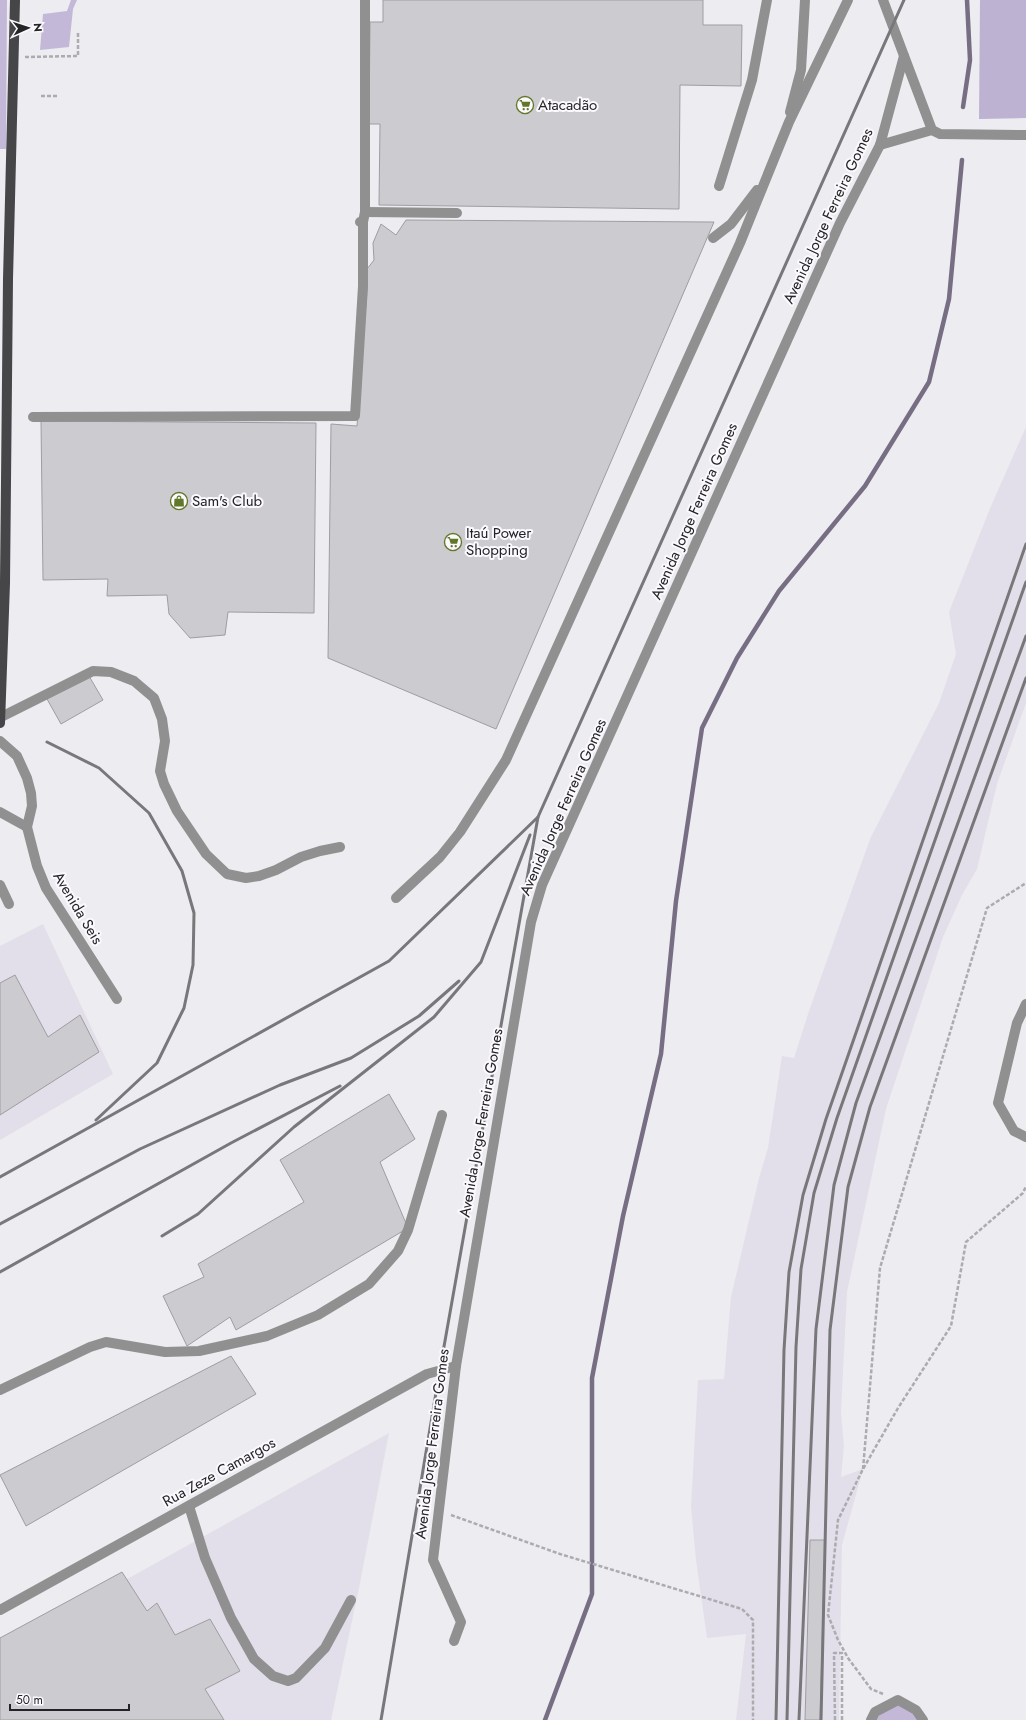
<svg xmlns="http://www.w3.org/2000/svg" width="1026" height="1720" font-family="Jost,sans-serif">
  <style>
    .built { fill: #e3dfea }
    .green { fill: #c4b8d8 }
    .forest { fill: #beb2d2 }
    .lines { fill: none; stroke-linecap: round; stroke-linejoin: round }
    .stream { stroke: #776e84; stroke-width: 4.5 }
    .building { fill: #cccbcf; stroke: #9f9da1 }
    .path { stroke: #acabaf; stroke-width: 2.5; stroke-dasharray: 4 2; stroke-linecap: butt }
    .minor { stroke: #909091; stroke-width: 10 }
    .major { stroke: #464548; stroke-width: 10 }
    .rail { stroke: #78777a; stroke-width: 3 }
    .labels { text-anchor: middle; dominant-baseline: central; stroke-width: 4; stroke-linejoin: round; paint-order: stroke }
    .poi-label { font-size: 15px; fill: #242325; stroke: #fbf9fd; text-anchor: start }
    .street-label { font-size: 15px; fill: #242325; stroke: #fbf9fd }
  </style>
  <rect width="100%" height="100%" fill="#edecf0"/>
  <g class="built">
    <path d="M1026 427V703L997 784 977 869 962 895 943 937 886 1109 847 1292 841 1412 844 1446 841 1477 863 1469 842 1545 839 1720H736L746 1634 707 1638 696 1560 691 1507 698 1380 724 1379 731 1297 759 1178 768 1148 782 1056 794 1058 809 1011 870 839 939 703 956 654 949 612 991 506Z"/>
    <path d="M43 924 113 1074 0 1140V946Z"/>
    <path d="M389 1433 359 1588 331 1720H0V1650Z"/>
  </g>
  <g class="green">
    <path d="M0 0H7L6 149H0Z"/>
    <path d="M71 0H77L73 9 69 47 40 50 43 14 67 11Z"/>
    <path d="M898 1701 922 1720H873Z"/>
  </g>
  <path class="forest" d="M980 0H1026V118L979 119Z"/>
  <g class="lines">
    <g class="stream">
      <path d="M963 107 970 60 967 0"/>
      <path d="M545 1720 592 1594V1378L623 1216 661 1054 676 901 702 728 737 658 779 591 865 486 929 382 949 299 962 160"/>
    </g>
  </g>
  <g class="building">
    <path d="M383 0H703V25H742L741 86 680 85 679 209 379 205 380 124H369L370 22H383Z"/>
    <path d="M406 220 714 222 496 729 328 658 331 424 357 426 367 291V269L374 260 373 243 381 224 396 235Z"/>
    <path d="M41 421 316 423 314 613 228 612 225 635 190 638 169 614 167 595 107 596 108 579 43 580Z"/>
    <path d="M89 676 103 700 61 724 47 699Z"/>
    <path d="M15 975 48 1037 80 1015 99 1052 0 1115V983Z"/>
    <path d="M389 1094 415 1139 380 1162 408 1228 236 1330 230 1317 187 1346 163 1296 204 1277 198 1264 304 1202 280 1160Z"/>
    <path d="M231 1356 256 1394 26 1526 0 1475Z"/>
    <path d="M810 1540H825L820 1720H805Z"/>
    <path d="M122 1572 147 1611 157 1603 175 1635 210 1619 240 1671 205 1689 224 1720H0V1638Z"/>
  </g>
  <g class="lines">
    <g class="path">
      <path d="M25 57 78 56V32"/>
      <path d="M41 96H59"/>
      <path d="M863 1469 880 1268 987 908 1026 883"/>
      <path d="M451 1515 560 1554 742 1609 753 1620V1720"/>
      <path d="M883 1694 871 1689 848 1658 838 1640 828 1615 838 1520 863 1469 898 1408 951 1326 966 1242 1023 1193 1026 1186"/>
      <path d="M835 1720 834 1653H842V1720"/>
    </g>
    <g class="minor">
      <path d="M883 0 932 130"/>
      <path d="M790 112 801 70 805 0"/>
      <path d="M880 145 932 130 940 134 1026 135"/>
      <path d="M719 186 752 80 767 0"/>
      <path d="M365 212 457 213"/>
      <path d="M360 222H363L365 212V0"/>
      <path d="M713 238 731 224 757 190"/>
      <path d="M33 417 355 416 363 286V222"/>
      <path d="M1 717 93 671 111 672 134 681 154 698 162 719 165 741 160 771 164 784 177 811 206 854 227 874 246 878 259 876 276 870 301 857 320 851 340 847"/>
      <path d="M0 741 17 756 27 778 31 793 32 806 27 827 37 866 46 888 117 999"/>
      <path d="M0 812 27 827"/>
      <path d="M0 885 9 904"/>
      <path d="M396 898 440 857 460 832 506 760 740 243 789 122 848 0"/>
      <path d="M1026 1004 1017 1023 998 1103 1014 1131 1026 1137"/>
      <path d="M0 1390 90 1347 106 1342 165 1352 199 1351 267 1336 318 1315 369 1284 398 1251 408 1230 442 1115"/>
      <path d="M189 1506 205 1558 231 1618 254 1659 273 1676 288 1681 296 1678 325 1648 351 1600"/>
      <path d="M0 1610 427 1374 456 1366"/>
      <path d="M454 1641 461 1622 433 1560 456 1366 531 922 542 885 840 223 880 145 904 56"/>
      <path d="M871 1720 875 1712 898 1700 916 1710 923 1720"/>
    </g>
    <path class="major" d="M0 723 5 583 8 279 15 0"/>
    <g class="rail">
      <path d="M47 742 99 768 149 813 182 871 194 913 193 965 184 1008 157 1063 96 1120"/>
      <path d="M0 1177 389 961 538 817 904 0"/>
      <path d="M0 1224 140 1149 280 1085 351 1058 419 1016 459 981"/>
      <path d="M162 1236 198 1214 294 1127 434 1017 481 962 530 835"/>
      <path d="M0 1272 231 1143 340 1086"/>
      <path d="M381 1720 440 1369 538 817"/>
      <path d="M776 1720 784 1350 789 1272 803 1195 826 1119 1026 544"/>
      <path d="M787 1720 796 1347 801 1269 814 1193 837 1118 1026 582"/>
      <path d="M799 1720 816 1329 834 1185 856 1103 1026 636"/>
      <path d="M821 1720 830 1330 848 1187 870 1107 1026 678"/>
    </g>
  </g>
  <defs>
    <g id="supermarket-ring" transform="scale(0.9)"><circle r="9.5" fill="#fbf9fd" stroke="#627829" stroke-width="1.5"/><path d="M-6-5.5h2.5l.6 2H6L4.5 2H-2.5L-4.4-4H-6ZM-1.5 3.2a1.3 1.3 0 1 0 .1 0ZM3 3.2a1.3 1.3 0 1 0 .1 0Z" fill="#627829"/></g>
    <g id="shop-ring" transform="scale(0.9)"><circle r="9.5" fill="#fbf9fd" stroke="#627829" stroke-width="1.5"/><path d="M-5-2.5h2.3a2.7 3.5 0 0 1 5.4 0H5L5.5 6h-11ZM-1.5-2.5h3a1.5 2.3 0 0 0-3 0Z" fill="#627829"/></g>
  </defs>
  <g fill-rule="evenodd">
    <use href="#supermarket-ring" x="525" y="105"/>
    <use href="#shop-ring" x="179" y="501"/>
    <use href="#supermarket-ring" x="453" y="542"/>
  </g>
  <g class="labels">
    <g class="poi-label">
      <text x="538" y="105">Atacadão</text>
      <text x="192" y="501">Sam's Club</text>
      <text x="466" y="533">Itaú Power<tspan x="466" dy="17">Shopping</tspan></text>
    </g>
    <g class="street-label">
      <text transform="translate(828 216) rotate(-65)">Avenida Jorge Ferreira Gomes</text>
      <text transform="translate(694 511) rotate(-66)">Avenida Jorge Ferreira Gomes</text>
      <text transform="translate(563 807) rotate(-66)">Avenida Jorge Ferreira Gomes</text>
      <text transform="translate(78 908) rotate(59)">Avenida Seis</text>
      <text transform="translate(481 1123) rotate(-80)">Avenida Jorge Ferreira Gomes</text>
      <text transform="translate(432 1444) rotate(-83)">Avenida Jorge Ferreira Gomes</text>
      <text transform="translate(219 1472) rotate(-29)">Rua Zeze Camargos</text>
    </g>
  </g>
  <g transform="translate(28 28) rotate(87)" stroke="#fbf9fd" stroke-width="3" paint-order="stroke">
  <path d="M0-3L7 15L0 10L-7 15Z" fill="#242325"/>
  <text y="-6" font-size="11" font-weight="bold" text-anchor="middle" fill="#242325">N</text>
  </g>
  <path d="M10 1704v6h119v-6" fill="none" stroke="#242325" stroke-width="2"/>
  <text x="16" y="1704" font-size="12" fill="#242325" stroke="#fbf9fd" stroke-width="3" paint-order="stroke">50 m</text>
</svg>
